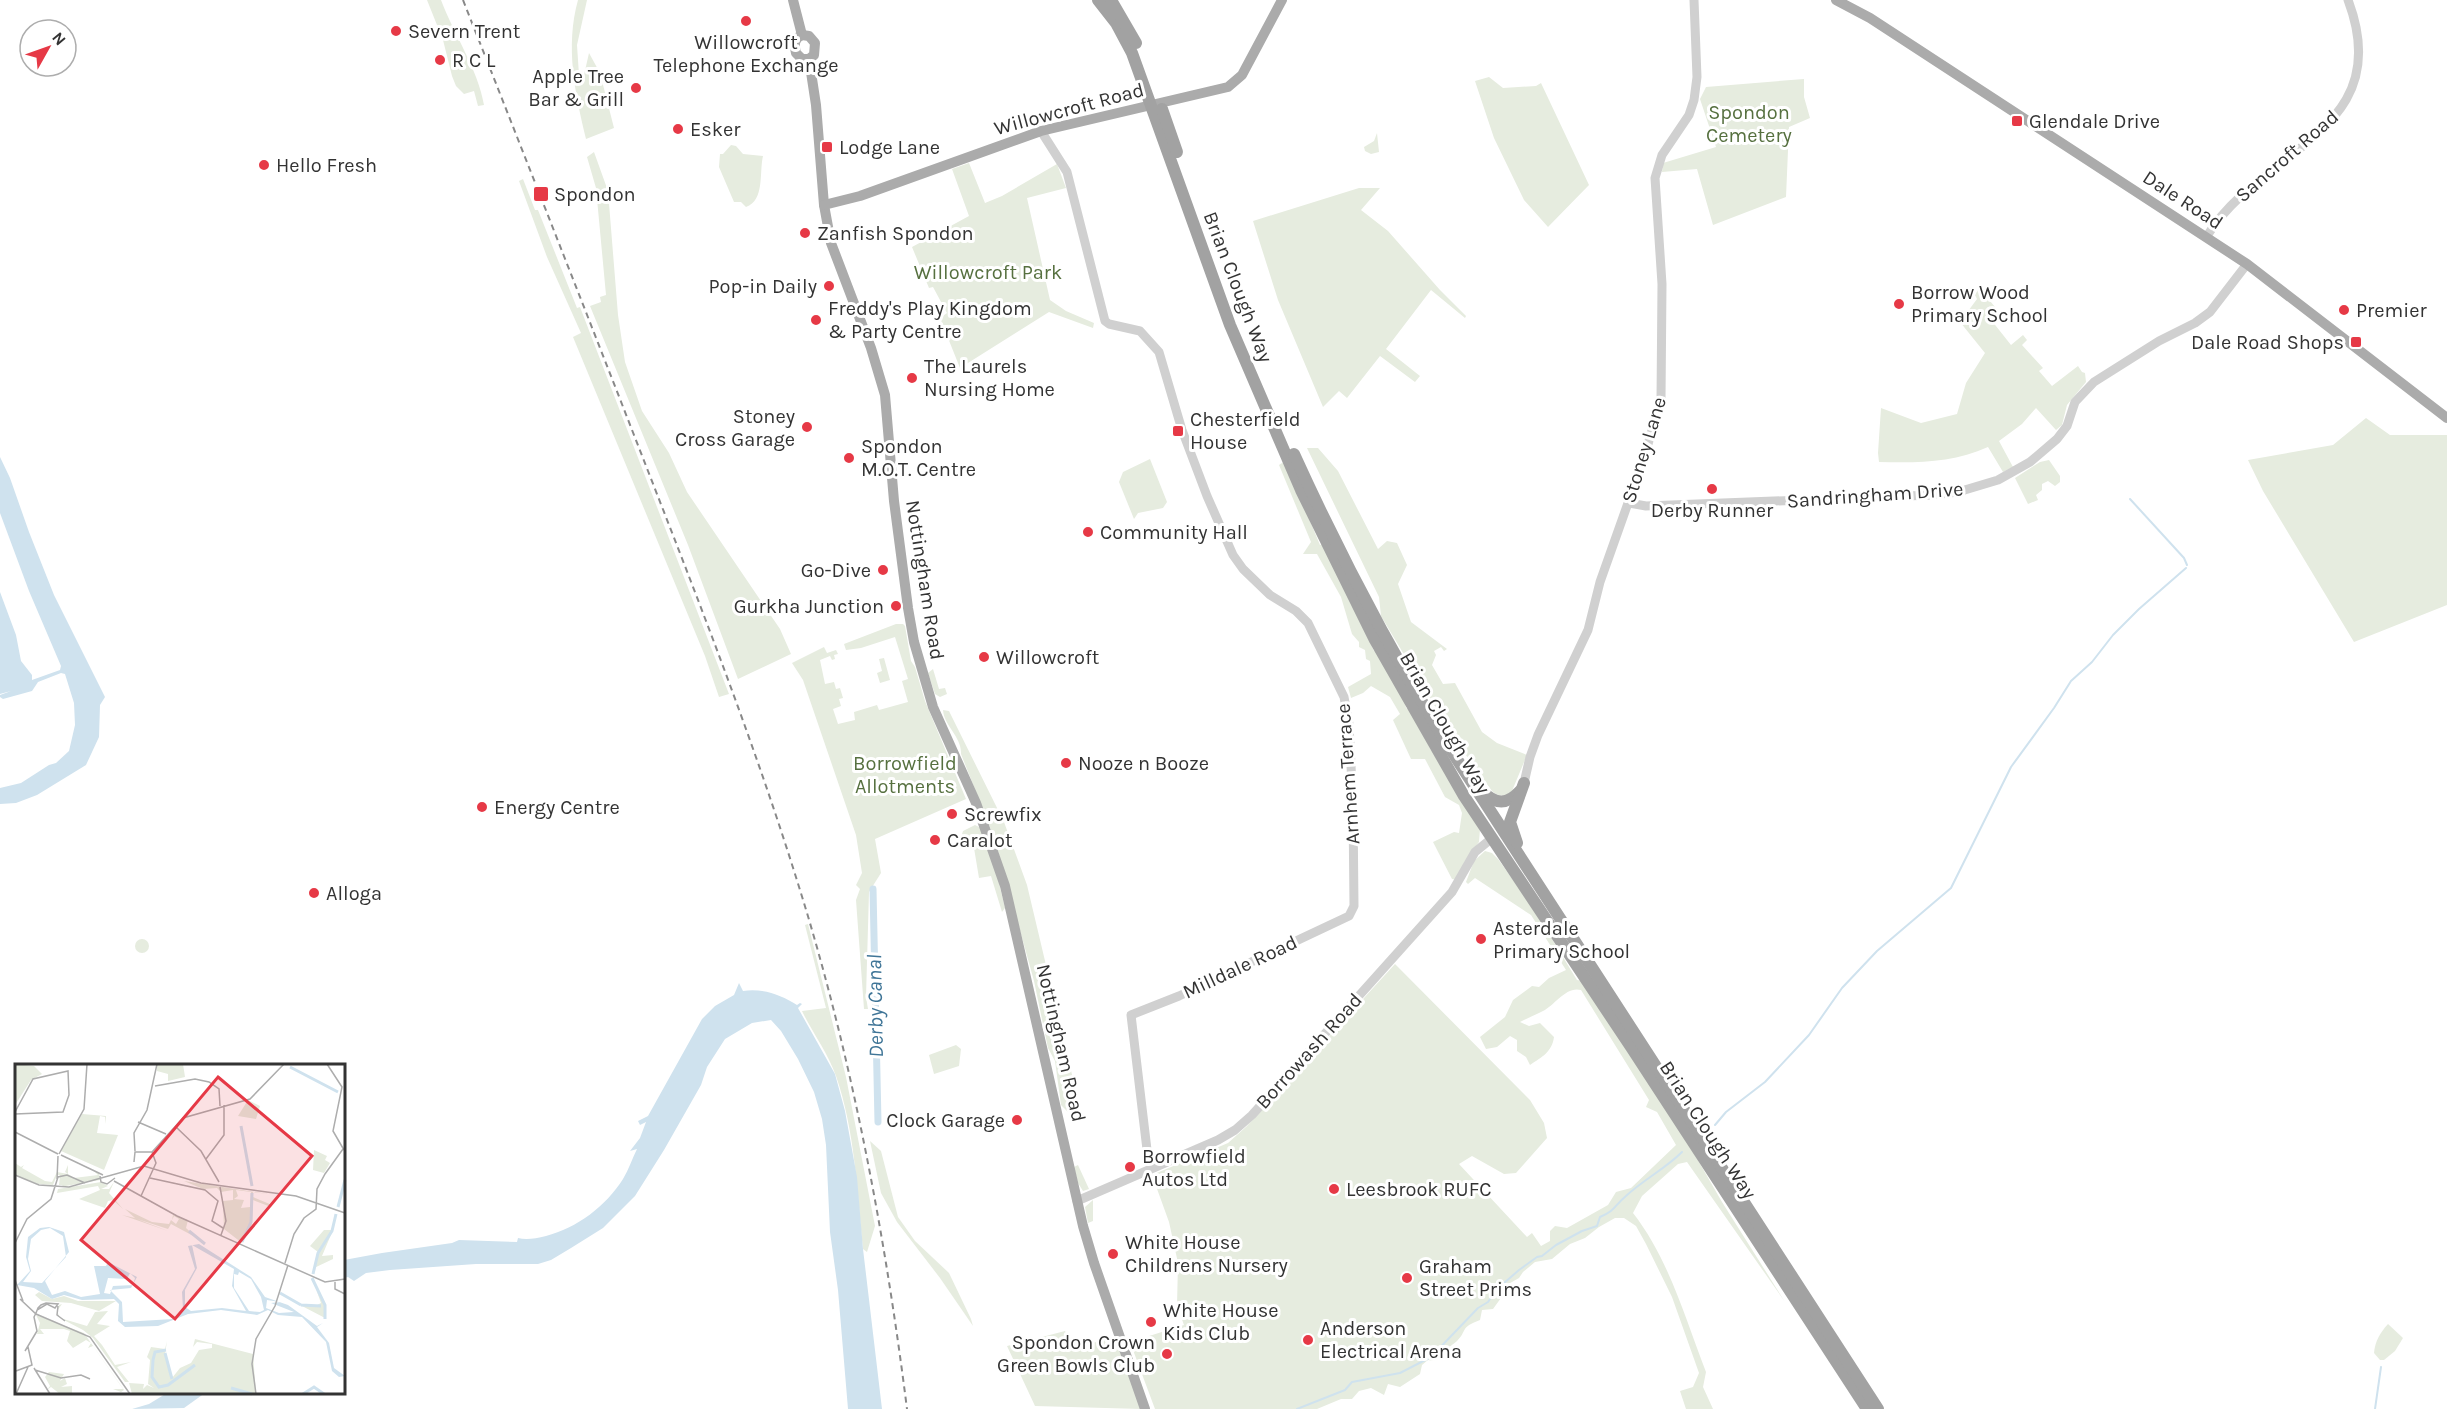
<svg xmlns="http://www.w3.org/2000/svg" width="2447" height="1409" font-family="Karla,sans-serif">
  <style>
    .green { fill: #e6ecdf }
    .water { fill: #cfe2ee }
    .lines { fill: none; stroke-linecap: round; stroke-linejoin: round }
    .stream { stroke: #cfe2ee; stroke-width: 2 }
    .canal { stroke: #cfe2ee; stroke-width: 7 }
    .tertiary { stroke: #d0d0d0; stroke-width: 9 }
    .primary { stroke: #ababab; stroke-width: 10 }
    .trunk { stroke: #a2a2a2; stroke-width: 12 }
    .rail { stroke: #888; stroke-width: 2; stroke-dasharray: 6 4.5; stroke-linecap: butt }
    .poi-dot { fill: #e63946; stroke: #fff; stroke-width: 2 }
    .labels { text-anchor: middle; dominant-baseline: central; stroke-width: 6; stroke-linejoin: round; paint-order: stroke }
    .poi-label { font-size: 20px; fill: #333; stroke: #fff; text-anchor: start }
    .street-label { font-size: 20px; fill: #333; stroke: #fff }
    .park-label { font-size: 20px; fill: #56703f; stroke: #fff }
    .water-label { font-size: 21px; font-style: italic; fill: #3f7597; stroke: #fff }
    .inset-river { fill: none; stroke: #cfe2ee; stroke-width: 3 }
    .inset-road { fill: none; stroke: #adadad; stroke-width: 1.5 }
    .view { fill: #e63946; fill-opacity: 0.15; stroke: #e63946; stroke-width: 3 }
    .inset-edge { fill: none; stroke: #333; stroke-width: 3 }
  </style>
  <rect width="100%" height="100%" fill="#fff"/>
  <g class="green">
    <path d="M427 0H441C454 35 478 69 484 105L478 106 474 91 464 94 456 86 452 76 443 40Z"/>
    <path d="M578 0H587L577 45 579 75H584L589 53 600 73 614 128 586 139C575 93 565 47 578 0Z"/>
    <path d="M1489 77 1503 88 1536 86 1541 83 1589 185 1548 227 1524 200 1494 138 1475 81Z"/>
    <path d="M1804 79V97L1810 118 1789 127 1786 197 1713 225 1697 169 1662 172 1663 163 1716 147 1700 99 1706 87Z"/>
    <path d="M1377 133 1379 152 1371 154 1365 151 1364 147 1374 141Z"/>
    <path d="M731 145 736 146 743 154 763 156C759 173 765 200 746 207L741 202H734L719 167 720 154H723Z"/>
    <path d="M594 152 608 191 618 315 625 362 642 411 669 453 687 492 780 629 791 654 738 679 688 545 590 306 601 302 600 297 606 295 596 188 587 157Z"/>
    <path d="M969 163 985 203 1002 196 1057 164 1066 188 1027 198 1050 300 1066 311 1094 323 1093 328 1049 312 960 368 940 318 947 313 933 287 929 288 912 247 969 216 952 169Z"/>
    <path d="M523 179 535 210H538L577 308 580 307 729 694 719 697 705 656 573 337 581 333 547 257 519 181Z"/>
    <path d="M1359 188H1380L1361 210 1388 231 1440 290 1466 316 1465 318 1431 290 1386 349 1420 376 1415 382 1380 356 1347 398 1339 391 1323 407 1278 300 1253 221Z"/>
    <path d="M1979 288 2001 314 1992 321 2011 345 2023 335 2027 340 2022 345 2043 368 2039 371 2052 386 2078 366 2082 372 2085 373 2086 382 2067 405 2062 425 2056 430 2036 408 2022 424 1999 441 2013 467 2003 472 1988 447C1953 463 1917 463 1879 462L1878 453 1881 408 1921 423 1957 414 1966 383 1985 353 1960 322 1977 299 1975 295Z"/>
    <path d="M2366 418 2390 435H2447V605L2354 642 2263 491 2248 460 2333 445Z"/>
    <path d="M1307 448H1318L1338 471 1378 549 1387 541 1397 543 1407 565 1398 584 1411 622 1447 649 1444 651 1441 647 1434 651 1436 655 1432 665 1443 684 1455 683 1482 732 1497 743 1527 755 1512 791C1505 797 1499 797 1492 791L1455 740 1381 616 1379 597Z"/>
    <path d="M1150 459 1167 502 1163 508 1138 513 1134 519 1119 482 1123 472Z"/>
    <path d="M2049 460 2060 476V482L2055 486 2048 481 2042 484V490L2036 495 2038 500 2028 504 2015 478 2040 462Z"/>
    <path d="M1285 461 1320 545 1323 544 1374 651 1379 652 1404 696 1406 708 1411 710 1431 750 1439 759 1480 829 1479 842 1465 861 1458 880 1452 879 1433 842 1454 832 1459 833 1462 813 1459 805 1445 797 1425 759H1411L1393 720 1400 714 1390 697 1371 686 1363 693 1351 698 1348 687 1371 674 1370 661 1366 659 1365 650 1359 647V642L1352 634 1341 597 1317 554H1303L1311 542 1279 465Z"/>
    <path d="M896 624H903L905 626 911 661 915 667 925 701 966 799 875 839 881 873 869 892 866 997 868 1009H864L856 900 860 889 856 885 862 873 856 835 803 680 792 663 824 647 827 653 836 650 838 654 834 655 835 659 832 660 830 656 820 660 825 684 834 682 836 689 840 688 843 698 839 699 841 706 833 709 838 724 855 720 854 712 877 705 879 710 908 702 902 681 908 679 895 637 861 648 846 650 844 644Z"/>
    <path d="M884 658 890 680 880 683 877 673 882 671 879 659Z"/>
    <path d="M933 669 939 689 945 688 947 694 940 697 935 694 928 673Z"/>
    <path d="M943 710 949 711 1004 822 1027 885 1078 1100 1075 1107 1068 1112 1061 1105 1055 1061 1048 1048 1034 981 995 840 961 754C962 737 944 726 943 710Z"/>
    <path d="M975 825 981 828 997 875 1005 908 1002 912 991 876 979 878 972 836 966 837 962 834 963 831Z"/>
    <path d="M1485 851 1492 853 1498 859 1531 905 1577 980 1582 981 1684 1136 1722 1202 1785 1302 1687 1162 1678 1164 1642 1196 1633 1213C1669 1259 1685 1318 1706 1372L1703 1387 1713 1409H1686L1680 1391 1693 1387 1699 1373 1672 1297 1646 1244 1636 1226 1624 1218H1615L1599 1227 1585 1238 1570 1244 1552 1259 1535 1262 1523 1272 1519 1278 1505 1286 1506 1291 1493 1309 1482 1310 1480 1320C1459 1328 1468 1330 1457 1341 1453 1345 1449 1346 1445 1351H1441V1354L1434 1361 1428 1360 1422 1365 1420 1374 1400 1387 1388 1384 1384 1395 1371 1388 1359 1391 1352 1399H1341L1317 1409H1155L1130 1342 1184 1325 1177 1306 1178 1263 1169 1222 1152 1175 1228 1143 1247 1126 1395 964 1530 1100 1544 1123 1547 1138 1516 1173 1504 1174 1472 1156 1459 1164 1527 1237 1532 1233 1541 1246 1550 1241V1231L1555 1226 1567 1228 1608 1205 1616 1192 1631 1188 1676 1145 1657 1112 1646 1107 1649 1100 1581 990C1566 986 1555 1005 1543 1011 1536 1015 1527 1018 1520 1022L1529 1026 1540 1023 1554 1037C1552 1052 1542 1057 1530 1065L1526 1057 1517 1051V1040L1510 1036 1497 1047 1486 1049 1480 1037 1505 1017 1513 1000 1532 986 1539 987 1549 978 1566 970 1531 915 1475 878 1468 884 1466 882 1474 861Z"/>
    <path d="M808 924 846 1077 875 1226 867 1252 863 1249C857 1191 855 1131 836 1076 828 1053 812 1032 802 1011L826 1008 805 925Z"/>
    <circle cx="142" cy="946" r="7"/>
    <path d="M956 1045 961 1049 959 1066 934 1074 929 1055Z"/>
    <path d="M870 1141 881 1151 898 1217 915 1241 949 1273 971 1319 973 1326 940 1278 897 1222 881 1193Z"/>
    <path d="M1078 1165 1089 1189 1083 1191 1078 1183 1074 1167Z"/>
    <path d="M1093 1200V1221L1088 1223 1085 1207Z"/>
    <path d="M2388 1324 2403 1338 2395 1351 2384 1360H2380L2374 1353C2375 1341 2380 1333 2388 1324Z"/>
    <path d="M1065 1331 1074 1348 1115 1337 1141 1409 1035 1406 1007 1346Z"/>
  </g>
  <g class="water">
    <path d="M0 457 10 478 29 532 54 595 105 697 100 705 99 737 86 765 37 795 16 803 0 804V788L21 783 49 765 56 763 69 751 75 725 74 703 65 674 61 673 38 682 32 691 3 699 0 697V695L11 691 0 694V592L16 635 21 661 32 675V680L60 670 61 666 29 591 0 513Z"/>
    <path d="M739 983 743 991C763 988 781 995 797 1005L800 1003 802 1004 798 1008 835 1074 845 1111 857 1177 863 1249 882 1409H848L838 1290 830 1232 826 1145 822 1119 814 1092 798 1059 781 1031 771 1020 752 1023 725 1039 707 1067 701 1085 664 1150 635 1196 603 1228 571 1248 551 1260 538 1264H476L390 1270 366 1273 354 1281 348 1277 344 1278V1260L382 1253 452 1243 459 1240 517 1242 518 1238C525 1240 535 1239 546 1236 577 1228 606 1206 623 1179 629 1169 632 1159 637 1149L630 1151 640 1138 646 1122 640 1125 638 1121 648 1116 702 1019 715 1006 734 995Z"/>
    <path d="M167 1393H205L184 1408 132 1409 149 1404Z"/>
  </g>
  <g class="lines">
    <g class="stream">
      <path d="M2130 499 2184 558 2187 565"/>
      <path d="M1715 1125 1726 1112 1765 1082 1809 1035 1842 988 1877 951 1951 888 2011 767 2054 708 2071 681 2092 662 2113 635 2139 609 2186 568"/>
      <path d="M1297 1409 1345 1390 1352 1382 1400 1373 1431 1357 1478 1308 1488 1302 1496 1290 1519 1270 1537 1257 1542 1256 1556 1245 1582 1231 1597 1226 1600 1217C1616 1210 1614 1206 1626 1196 1643 1180 1665 1169 1682 1152"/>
      <path d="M2375 1409 2381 1367"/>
    </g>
    <path class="canal" d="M873 889 878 1122"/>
    <g class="tertiary">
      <path d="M1041 131 1067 172 1105 321 1109 324 1140 331 1159 352 1182 430 1207 496 1233 555 1243 569 1270 595 1296 611 1308 623 1344 697 1349 724 1353 807 1354 906 1349 916 1179 996 1131 1015 1148 1158 1151 1168"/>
      <path d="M2207 236C2261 148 2398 132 2348 0"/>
      <path d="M1629 503 1646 506 1932 495 1958 492 1998 480 2030 462 2057 439 2067 426 2075 402 2094 382 2159 341 2195 323 2210 312 2247 264"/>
      <path d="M1524 783 1530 757 1538 735 1588 630 1600 582 1644 458 1661 399 1662 284 1655 178 1662 155 1689 115 1694 100 1697 77 1694 0"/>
      <path d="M1077 1201 1218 1140 1235 1130 1252 1115 1452 892 1475 852 1491 839"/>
    </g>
    <g class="primary">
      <path d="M793 0 802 35"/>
      <path d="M1836 0 1870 18 2247 264 2447 418"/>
      <path d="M802 35C794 38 794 45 796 53L802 59H809"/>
      <path d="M802 35 809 36 815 43 814 55 809 59"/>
      <path d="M809 59 816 105 824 205 831 243 871 348 885 395 894 501 908 608 914 642 933 707 976 803 1005 886 1083 1226 1094 1263 1145 1409"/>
      <path d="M824 205 860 196 1041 131 1228 87 1242 75 1282 0"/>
    </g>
    <g class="trunk">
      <path d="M1098 0 1116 23 1132 53 1230 325 1301 490 1375 640 1464 796 1631 1047 1867 1409"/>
      <path d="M1111 0 1136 43"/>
      <path d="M1162 109 1177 152"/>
      <path d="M1294 454C1339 553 1390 650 1447 744L1878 1409"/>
      <path d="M1482 791C1496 805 1507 805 1520 791"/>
      <path d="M1517 843 1510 822 1524 783"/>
    </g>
    <path class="rail" d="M463 0C525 157 587 314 648 471 705 617 762 763 807 913 855 1074 886 1242 907 1409"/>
  </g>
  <g class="poi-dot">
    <circle cx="746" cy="21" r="6"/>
    <circle cx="396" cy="31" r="6"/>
    <circle cx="440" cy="60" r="6"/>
    <circle cx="636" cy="88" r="6"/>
    <rect x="2011" y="115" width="12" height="12" rx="3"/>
    <circle cx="678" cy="129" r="6"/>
    <rect x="821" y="141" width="12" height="12" rx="3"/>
    <circle cx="264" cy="165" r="6"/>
    <rect x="533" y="186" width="16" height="16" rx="3"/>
    <circle cx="805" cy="233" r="6"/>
    <circle cx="829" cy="286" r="6"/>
    <circle cx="1899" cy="304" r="6"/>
    <circle cx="2344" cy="310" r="6"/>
    <circle cx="816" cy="320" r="6"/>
    <rect x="2350" y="336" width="12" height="12" rx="3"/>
    <circle cx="912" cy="378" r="6"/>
    <circle cx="807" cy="427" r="6"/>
    <rect x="1172" y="425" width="12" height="12" rx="3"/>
    <circle cx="849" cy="458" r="6"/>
    <circle cx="1712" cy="489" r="6"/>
    <circle cx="1088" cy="532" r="6"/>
    <circle cx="883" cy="570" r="6"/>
    <circle cx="896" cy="606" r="6"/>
    <circle cx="984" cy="657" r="6"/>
    <circle cx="1066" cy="763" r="6"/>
    <circle cx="482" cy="807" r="6"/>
    <circle cx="952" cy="814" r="6"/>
    <circle cx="935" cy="840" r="6"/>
    <circle cx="314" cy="893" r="6"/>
    <circle cx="1481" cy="939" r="6"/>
    <circle cx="1017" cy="1120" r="6"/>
    <circle cx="1130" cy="1167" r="6"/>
    <circle cx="1334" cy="1189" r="6"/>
    <circle cx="1113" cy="1254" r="6"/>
    <circle cx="1407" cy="1278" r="6"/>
    <circle cx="1151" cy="1322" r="6"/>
    <circle cx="1308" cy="1340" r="6"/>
    <circle cx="1167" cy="1354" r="6"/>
  </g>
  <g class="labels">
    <g class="poi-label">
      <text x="408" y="31">Severn Trent</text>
      <text x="746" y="42" text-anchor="middle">Willowcroft<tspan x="746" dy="23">Telephone Exchange</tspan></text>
      <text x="452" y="60">R C L</text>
      <text x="624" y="76" text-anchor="end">Apple Tree<tspan x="624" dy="23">Bar &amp; Grill</tspan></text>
      <text x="2029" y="121">Glendale Drive</text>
      <text x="690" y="129">Esker</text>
      <text x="839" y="147">Lodge Lane</text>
      <text x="276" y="165">Hello Fresh</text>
      <text x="554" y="194">Spondon</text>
      <text x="817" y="233">Zanfish Spondon</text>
      <text x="817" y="286" text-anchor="end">Pop-in Daily</text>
      <text x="1911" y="292">Borrow Wood<tspan x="1911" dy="23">Primary School</tspan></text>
      <text x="828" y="308">Freddy's Play Kingdom<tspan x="828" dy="23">&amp; Party Centre</tspan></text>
      <text x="2356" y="310">Premier</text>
      <text x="2344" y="342" text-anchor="end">Dale Road Shops</text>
      <text x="924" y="366">The Laurels<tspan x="924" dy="23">Nursing Home</tspan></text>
      <text x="795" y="416" text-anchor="end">Stoney<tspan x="795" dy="23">Cross Garage</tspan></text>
      <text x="1190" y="419">Chesterfield<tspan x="1190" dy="23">House</tspan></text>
      <text x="861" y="446">Spondon<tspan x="861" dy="23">M.O.T. Centre</tspan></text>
      <text x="1712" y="510" text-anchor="middle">Derby Runner</text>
      <text x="1100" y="532">Community Hall</text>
      <text x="871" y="570" text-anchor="end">Go-Dive</text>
      <text x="884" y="606" text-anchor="end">Gurkha Junction</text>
      <text x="996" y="657">Willowcroft</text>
      <text x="1078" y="763">Nooze n Booze</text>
      <text x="494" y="807">Energy Centre</text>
      <text x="964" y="814">Screwfix</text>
      <text x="947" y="840">Caralot</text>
      <text x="326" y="893">Alloga</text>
      <text x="1493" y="928">Asterdale<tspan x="1493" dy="23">Primary School</tspan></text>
      <text x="1005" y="1120" text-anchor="end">Clock Garage</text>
      <text x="1142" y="1156">Borrowfield<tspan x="1142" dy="23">Autos Ltd</tspan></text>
      <text x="1346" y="1189">Leesbrook RUFC</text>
      <text x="1125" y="1242">White House<tspan x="1125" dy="23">Childrens Nursery</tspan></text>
      <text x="1419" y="1266">Graham<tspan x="1419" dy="23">Street Prims</tspan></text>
      <text x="1163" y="1310">White House<tspan x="1163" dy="23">Kids Club</tspan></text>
      <text x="1320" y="1328">Anderson<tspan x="1320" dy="23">Electrical Arena</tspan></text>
      <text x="1155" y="1342" text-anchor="end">Spondon Crown<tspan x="1155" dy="23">Green Bowls Club</tspan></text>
    </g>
    <g class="street-label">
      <text transform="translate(1069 109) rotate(-15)">Willowcroft Road</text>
      <text transform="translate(2287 156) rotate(-41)">Sancroft Road</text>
      <text transform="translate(2183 200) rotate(33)">Dale Road</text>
      <text transform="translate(1238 287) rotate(69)">Brian Clough Way</text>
      <text transform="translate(1644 450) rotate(-73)">Stoney Lane</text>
      <text transform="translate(1875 495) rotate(-4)">Sandringham Drive</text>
      <text transform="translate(925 580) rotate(81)">Nottingham Road</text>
      <text transform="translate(1445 723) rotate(60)">Brian Clough Way</text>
      <text transform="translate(1348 774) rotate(-94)">Arnhem Terrace</text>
      <text transform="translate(1240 967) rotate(-25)">Milldale Road</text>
      <text transform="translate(1061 1043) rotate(77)">Nottingham Road</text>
      <text transform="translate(1309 1051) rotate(-48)">Borrowash Road</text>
      <text transform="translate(1708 1130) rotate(57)">Brian Clough Way</text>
    </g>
    <g class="park-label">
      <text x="1749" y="112">Spondon<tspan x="1749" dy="23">Cemetery</tspan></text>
      <text x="988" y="272">Willowcroft Park</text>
      <text x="905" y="763">Borrowfield<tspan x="905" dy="23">Allotments</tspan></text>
    </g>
    <g class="water-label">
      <text transform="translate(875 1006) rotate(-91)">Derby Canal</text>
    </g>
  </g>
  <g transform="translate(15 1064)">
    <rect width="330" height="330" fill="#fff"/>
    <path d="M0 0 19 2 27 10 16 16 0 41ZM142 0H168L170 13 153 17V10L142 7ZM233 36 245 42 241 55 223 52ZM67 50 91 52V60L90 53 85 52 82 69 103 71 89 106 46 87ZM299 86 312 92 310 96 315 99 309 109 298 106ZM0 99 6 103 9 101 7 104 30 117 37 118 42 108 53 110 50 108 53 101V110L59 114 83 111 77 105 84 109 85 116 45 123 48 121H44L45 111H42L38 121 23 120 0 111ZM169 117 253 130 238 128V133L257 141 256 143 238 136 237 160 227 179 209 165 208 137 218 136V126L206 128 202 124 188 125ZM221 126 236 128 235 143 226 144 229 136 219 135 223 132ZM86 118 93 122 86 125H94L99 118 94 129 108 145 98 136 93 137 90 144 64 135 85 126 83 122 42 129 43 125ZM110 145 137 158 154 160 156 156 161 160 164 155 159 152 157 156 158 151 173 156 171 164 182 174 156 160 153 165 122 155 153 167 107 151 120 154ZM309 166H318L307 192 318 191V195L299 204 303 188 295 182ZM301 225 310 242V254L264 230 286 241 300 242 306 239ZM24 228 37 235 49 232 63 237H101L84 247 56 239 27 237 20 231ZM47 240 42 247 45 254 72 262 80 248 93 247 82 260 95 262 79 272 87 281 100 301 116 298 102 303 114 318H110L78 274 68 266 45 254 43 252 42 247 44 241ZM21 251 69 269 109 326 106 328 98 325H108L78 282 73 284 76 279 71 276 58 284 52 277 55 267 49 265H25L29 270H22L25 259ZM180 275 238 290 241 330H117L114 319 129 320 128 325 132 321 139 324 133 320 135 296 132 293 136 283 150 285 152 277 150 290 157 314 165 304 176 299 184 286 197 284V280L182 278 178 283ZM34 308 49 310 45 317 50 314 52 320 46 323 57 322V330H45L36 323 32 326 35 322 30 313Z" fill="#e6ecdf" fill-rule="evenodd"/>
    <path d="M34 163 49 168 54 188 30 217 37 231 50 227 66 233 85 230 79 202H91L93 198 122 213 116 224 95 226 107 238 108 258 158 255 168 245 167 228 180 205 173 182 184 180 236 213 250 233 273 241 302 262 308 259 302 263 314 279 319 304 330 312 324 313 317 307 311 278 287 253 263 251 253 246 242 251 206 246 173 250 143 262 110 263 103 257 104 240 99 235 67 236 49 231 37 235 19 224 2 221 15 207 11 193 13 173 25 164ZM35 164 48 172 51 193 27 219 8 218 16 207 13 195 16 175 26 166ZM177 181 219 205 217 222 231 247 207 244 176 247 170 243V226L182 204ZM224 208 236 215 246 233 249 246 245 248 234 247 219 224V210L223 211ZM115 209 120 214 118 221 98 222 95 230 89 229 93 214 112 215ZM252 236 265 238 256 239 279 248 264 249 251 244Z" fill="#cfe2ee" fill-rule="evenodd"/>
    <path class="inset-river" d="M275 3 323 28M226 62 237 122M323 143 330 116M174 167 190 180M227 178 236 158 237 129M298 210 303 189 317 167 321 150M297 214 310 241V255M265 229 286 241M286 241 306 242M151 286 140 288 138 296 137 313 144 323 153 321 180 301M150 289 157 315M216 324 237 330M288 330 299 323 309 330"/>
    <path class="inset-road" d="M312 0 327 23 318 67 329 86M140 22 180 15 194 18 204 25 205 42M0 48 18 15 53 7 54 31 48 48 0 50M123 58 151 70M161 63 186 87 204 118M0 68 43 90M120 87 119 69 132 46 142 0M44 90 69 45 72 0M46 91 88 111M191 95 209 71V41M119 98 120 88H137L168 54 235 35 269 0M0 111 24 121 54 123 129 102 186 119 281 132 330 149M85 112 86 118 92 120 100 114M135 114 190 126 203 137 197 157 208 164M42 115 43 92M99 117 162 152 310 218 330 215M205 123 211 157 206 171M126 132 141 99 137 88M0 179 12 155 36 135 43 113 52 111 70 119M270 199 279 170 289 154 301 145 302 125 310 110 328 85M0 216 8 237M320 218V225L330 230M5 235 21 250 75 273 115 330M43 242 42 251 50 257M10 287 22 267 19 253 21 249 23 244 26 241 31 239 43 240 40 244 32 240 22 246M19 304 35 330M20 306 46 314 66 311 75 315M1 307 17 301 13 283M1 330 13 303M241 330 237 300 241 275 260 242 273 201"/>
    <path class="view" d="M203 13 297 92 160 255 66 176Z"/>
    <rect width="330" height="330" class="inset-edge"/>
  </g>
  <g transform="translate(48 48) rotate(50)"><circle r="28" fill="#ffffff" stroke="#adadad" stroke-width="1.5"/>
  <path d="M0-4.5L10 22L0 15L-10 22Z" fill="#e63946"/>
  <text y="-9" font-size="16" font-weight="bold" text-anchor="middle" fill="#333333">N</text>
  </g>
</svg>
